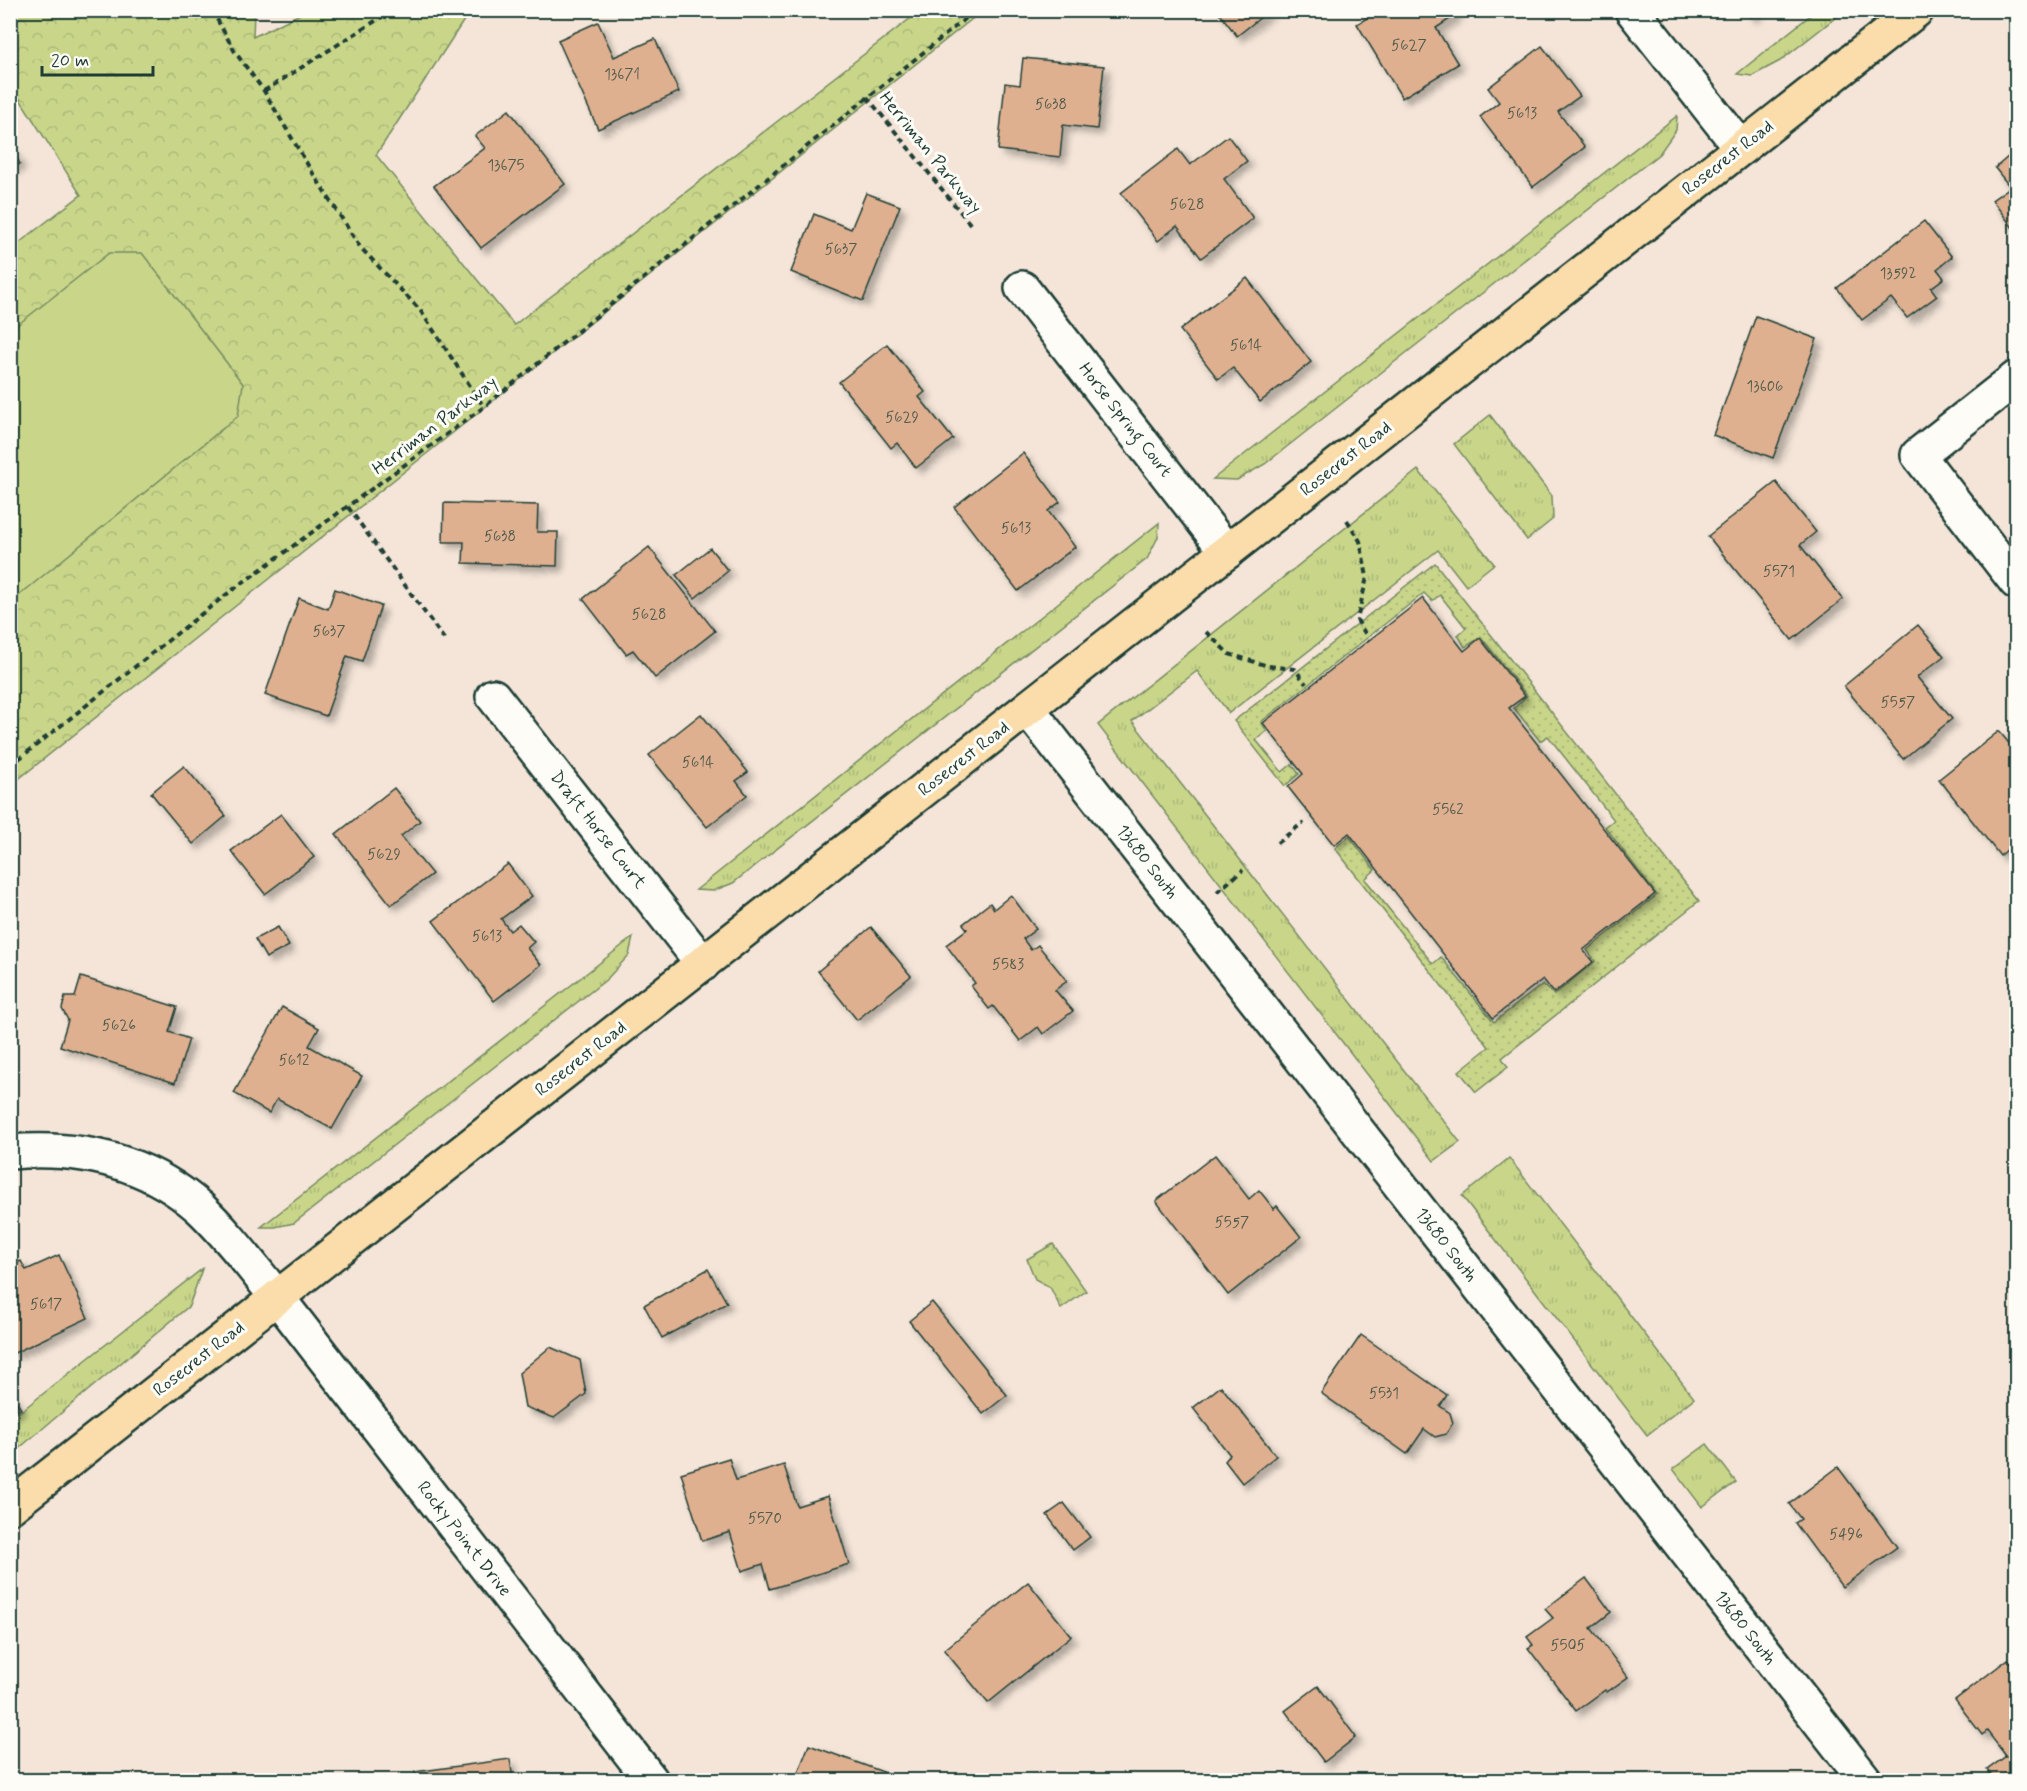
<svg xmlns="http://www.w3.org/2000/svg" width="2027" height="1791" font-family="Mynerve,sans-serif">
  <style>
    .grass { fill: url(#grass-tufts); stroke: #748a5f; stroke-width: 1.5 }
    .forest { fill: url(#forest-crowns); stroke: #748a5f; stroke-width: 1.5 }
    .garden { fill: url(#garden-dots); stroke: #748a5f; stroke-width: 1.5 }
    .pitch { fill: #c9d68a; stroke: #748a5f; stroke-width: 1.5 }
    .building { fill: #dfb090; stroke: #1f3d34; stroke-width: 1.5; filter: url(#shadow) }
    .lines { fill: none; stroke-linecap: round; stroke-linejoin: round }
    .minor-casing { stroke: #1f3d34; stroke-width: 38 }
    .major-casing { stroke: #1f3d34; stroke-width: 38 }
    .path { stroke: #1f3d34; stroke-width: 4; stroke-dasharray: 6 4.5; stroke-linecap: butt }
    .minor { stroke: #fdfcf7; stroke-width: 33 }
    .major { stroke: #faddab; stroke-width: 33 }
    .labels { text-anchor: middle; dominant-baseline: central; stroke-width: 6; stroke-linejoin: round; paint-order: stroke }
    .number-label { font-size: 15px; fill: #4f5a4b }
    .street-label { font-size: 18px; fill: #1f3d34; stroke: #fdfcf7 }
  </style>
  <defs>
    <pattern id="grass-tufts" width="24" height="20" patternUnits="userSpaceOnUse" patternTransform="scale(1.5)"><rect width="24" height="20" fill="#c9d68a"/><path d="M3 7l-1-3M5 7V3M7 7l1-3M15 17l-1-3M17 17v-4M19 17l1-3" fill="none" stroke="#acb978"/></pattern>
    <pattern id="forest-crowns" width="20" height="18" patternUnits="userSpaceOnUse" patternTransform="scale(1.5)"><rect width="20" height="18" fill="#c9d68a"/><path d="M2 6a3 3 0 1 1 6 0M12 15a3 3 0 1 1 6 0" fill="none" stroke="#acb978"/></pattern>
    <pattern id="garden-dots" width="8" height="8" patternUnits="userSpaceOnUse" patternTransform="scale(1.5)"><rect width="8" height="8" fill="#c9d68a"/><path d="M2 2h.1M6 6h.1" fill="none" stroke="#acb978" stroke-width="1.8" stroke-linecap="round"/></pattern>
    <filter id="shadow"><feDropShadow dx="5.5" dy="5.5" stdDeviation="3" flood-color="#0004"/></filter>
  </defs>
  <rect width="100%" height="100%" fill="#f4e5d8"/>
  <filter id="ink" filterUnits="userSpaceOnUse"><feTurbulence type="fractalNoise" baseFrequency=".0167" numOctaves="2"/><feDisplacementMap in="SourceGraphic" scale="12" xChannelSelector="R" yChannelSelector="G"/><feConvolveMatrix kernelMatrix="1 2 1 2 8 2 1 2 1" color-interpolation-filters="sRGB"/></filter>
  <g filter="url(#ink)">
    <g class="grass">
      <path d="M1817 10 1844 11 1780 61 1752 76 1737 74Z"/>
      <path d="M1677 116 1676 130 1659 154 1265 464 1237 480 1213 479Z"/>
      <path d="M1490 415 1552 496 1553 519 1527 540 1454 444Z"/>
      <path d="M1418 470 1494 564 1466 586 1438 550 1229 713 1197 671 1132 721 1460 1142 1434 1161 1098 725Z"/>
      <path d="M1159 523 1158 537 1147 559 733 883 713 891 696 890Z"/>
      <path d="M633 937 629 955 607 979 294 1223 275 1227H261Z"/>
      <path d="M1509 1158 1694 1398 1647 1435 1462 1196Z"/>
      <path d="M202 1269 189 1306 11 1455V1419Z"/>
      <path d="M1707 1444 1736 1482 1702 1507 1673 1469Z"/>
    </g>
    <g class="forest">
      <path d="M11 11H254L253 37 306 11H470L376 155 514 325 920 11H982L11 785V249L81 195 11 85Z"/>
      <path d="M1053 1244 1086 1291 1061 1309 1050 1287 1035 1279 1027 1259Z"/>
    </g>
    <path class="garden" d="M1435 563 1699 901 1502 1058 1508 1067 1476 1092 1459 1071 1489 1047 1335 848 1349 836 1375 870 1365 879 1433 964 1441 957 1494 1022 1543 984 1554 995 1595 961 1587 950 1657 895 1605 827 1614 820 1548 736 1540 741 1514 708 1527 696 1481 637 1465 647 1458 635 1466 628 1440 595 1432 601 1424 593 1261 722 1267 731 1256 740 1282 772 1292 764 1299 774 1285 786 1234 721Z"/>
    <path class="pitch" d="M109 253H142L243 384 238 416 11 602V330Z"/>
    <g class="building">
      <path d="M1217 10H1270L1237 36Z"/>
      <path d="M1380 10H1454L1456 15 1436 28 1458 64 1402 98 1357 24Z"/>
      <path d="M1746 10H1760L1751 17Z"/>
      <path d="M598 22 614 57 655 39 679 92 598 129 558 40Z"/>
      <path d="M1542 46 1580 96 1558 112 1585 147 1533 187 1480 117 1499 102 1488 88Z"/>
      <path d="M1023 58 1104 66 1097 129 1063 125 1060 157 998 150 1005 83 1020 85Z"/>
      <path d="M509 110 565 184 481 248 434 186 485 148 475 136Z"/>
      <path d="M1228 136 1247 161 1224 179 1253 218 1201 258 1177 226 1158 241 1121 193 1178 149 1190 165Z"/>
      <path d="M10 145 20 164 10 169Z"/>
      <path d="M2016 150V232L1992 200 2010 187 1995 168Z"/>
      <path d="M866 193 900 206 863 301 791 272 814 214 851 229Z"/>
      <path d="M1924 221 1952 257 1937 269 1944 278 1931 288 1937 296 1907 318 1891 298 1862 320 1837 288Z"/>
      <path d="M1247 278 1311 362 1260 402 1233 368 1218 379 1180 330Z"/>
      <path d="M1756 316 1817 339 1773 458 1713 435Z"/>
      <path d="M887 344 925 392 919 397 953 439 916 468 897 443 891 448 839 382Z"/>
      <path d="M1023 453 1060 502 1048 511 1075 547 1018 591 954 507Z"/>
      <path d="M1776 482 1816 532 1800 545 1843 599 1792 640 1708 536Z"/>
      <path d="M444 503 538 505 537 532H558L557 566 463 563 464 542H443Z"/>
      <path d="M649 547 715 631 655 678 633 650 626 654 583 599Z"/>
      <path d="M710 548 728 571 695 598 676 575Z"/>
      <path d="M335 589 381 606 362 661 347 656 326 716 265 695 299 598 328 609Z"/>
      <path d="M1423 598 1464 651 1480 638 1525 696 1509 708 1655 894 1583 950 1593 962 1554 993 1543 979 1493 1018 1349 833 1334 845 1288 787 1303 774 1263 723Z"/>
      <path d="M1918 625 1944 656 1917 677 1952 719 1903 759 1844 686Z"/>
      <path d="M701 714 748 772 736 781 747 795 707 827 649 755Z"/>
      <path d="M1999 731 2016 752V842L2000 856 1939 779Z"/>
      <path d="M184 766 226 816 193 844 151 793Z"/>
      <path d="M394 788 420 821 401 836 432 874 391 905 336 834Z"/>
      <path d="M281 814 314 857 265 894 231 851Z"/>
      <path d="M508 864 532 896 501 919 510 931 519 924 534 942 527 948 541 965 494 1001 433 921Z"/>
      <path d="M1011 895 1036 929 1023 939 1031 950 1038 945 1067 981 1055 990 1073 1011 1043 1034 1038 1027 1020 1041 993 1006 989 1009 971 986 975 983 946 945 967 929 963 924 990 903 994 909Z"/>
      <path d="M278 927 289 946 266 958 255 939Z"/>
      <path d="M871 927 911 976 857 1020 818 971Z"/>
      <path d="M81 977 177 1007 169 1032 189 1039 175 1083 60 1046 68 1020 62 1009 65 997H75Z"/>
      <path d="M282 1007 319 1028 309 1046 362 1076 332 1129 277 1099 269 1113 234 1093Z"/>
      <path d="M1215 1155 1249 1199 1259 1190 1274 1209 1277 1206 1301 1237 1228 1295 1156 1201Z"/>
      <path d="M59 1255 88 1318 10 1355V1293L14 1291 10 1283V1266L21 1261 26 1270Z"/>
      <path d="M708 1269 727 1303 662 1338 644 1305Z"/>
      <path d="M932 1302 1007 1395 983 1414 909 1321Z"/>
      <path d="M1361 1335 1447 1395 1440 1406 1450 1413 1453 1423 1446 1434 1435 1437 1424 1429 1407 1454 1321 1393Z"/>
      <path d="M550 1347 580 1360 586 1394 554 1418 525 1407 519 1373Z"/>
      <path d="M1221 1386 1276 1456 1242 1483 1225 1461 1230 1455 1193 1408Z"/>
      <path d="M10 1391 21 1409 10 1415Z"/>
      <path d="M729 1458 736 1480 784 1465 797 1506 828 1496 849 1564 770 1589 763 1564 742 1571 730 1532 702 1541 681 1473Z"/>
      <path d="M1838 1467 1897 1547 1842 1587 1795 1523 1801 1519 1789 1504Z"/>
      <path d="M1064 1503 1090 1537 1073 1550 1047 1515Z"/>
      <path d="M1586 1578 1611 1612 1591 1628 1628 1677 1607 1692 1605 1690 1576 1711 1528 1648 1533 1645 1527 1637 1553 1618 1545 1609Z"/>
      <path d="M1028 1582 1071 1636 988 1703 944 1650Z"/>
      <path d="M2008 1659 2016 1670V1780H1995L1987 1770 2006 1756 1987 1731 1982 1735 1955 1700Z"/>
      <path d="M1318 1686 1356 1737 1324 1762 1285 1711Z"/>
      <path d="M809 1745 905 1780H795Z"/>
      <path d="M510 1759 513 1780H416L415 1772Z"/>
    </g>
    <g class="lines">
      <g class="minor-casing">
        <g id="minor">
          <path d="M1632 10 1741 148"/>
          <path d="M1022 288 1227 552"/>
          <path d="M2016 378 1918 455 2016 582"/>
          <path d="M493 696 703 964"/>
          <path d="M1028 709 1865 1780"/>
          <path d="M10 1152C80 1146 145 1160 199 1207 228 1234 252 1267 277 1297L651 1780"/>
        </g>
      </g>
      <g class="major-casing">
        <path id="major" d="M10 1507 1917 10"/>
      </g>
      <g class="path">
        <path d="M212 10 235 52 264 91 309 167 360 247 420 310 484 407"/>
        <path d="M264 91 393 10"/>
        <path d="M867 97 971 225"/>
        <path d="M348 507 444 639"/>
        <path d="M1347 520 1360 541 1367 577 1357 620 1366 635"/>
        <path d="M1206 632 1229 654 1268 666 1295 669 1306 684"/>
        <path d="M10 766 223 597 484 407 976 10"/>
        <path d="M1277 843 1304 822"/>
        <path d="M1217 892 1243 870"/>
      </g>
      <use href="#minor" class="minor"/>
      <use href="#major" class="major"/>
    </g>
  </g>
  <g class="labels">
    <g class="number-label">
      <text x="1409" y="46">5627</text>
      <text x="622" y="75">13671</text>
      <text x="1051" y="105">5638</text>
      <text x="1522" y="114">5613</text>
      <text x="506" y="166">13675</text>
      <text x="1187" y="205">5628</text>
      <text x="841" y="250">5637</text>
      <text x="1898" y="274">13592</text>
      <text x="1246" y="346">5614</text>
      <text x="1765" y="387">13606</text>
      <text x="902" y="418">5629</text>
      <text x="1016" y="529">5613</text>
      <text x="500" y="537">5638</text>
      <text x="1779" y="572">5571</text>
      <text x="649" y="615">5628</text>
      <text x="329" y="632">5637</text>
      <text x="1898" y="703">5557</text>
      <text x="698" y="763">5614</text>
      <text x="1448" y="810">5562</text>
      <text x="384" y="855">5629</text>
      <text x="487" y="937">5613</text>
      <text x="1008" y="965">5583</text>
      <text x="119" y="1026">5626</text>
      <text x="294" y="1061">5612</text>
      <text x="1232" y="1223">5557</text>
      <text x="46" y="1305">5617</text>
      <text x="1384" y="1394">5531</text>
      <text x="765" y="1519">5570</text>
      <text x="1846" y="1535">5496</text>
      <text x="1568" y="1646">5505</text>
    </g>
    <g class="street-label">
      <text transform="translate(930 153) rotate(51)">Herriman Parkway</text>
      <text transform="translate(1728 158) rotate(-38)">Rosecrest Road</text>
      <text transform="translate(1125 420) rotate(52)">Horse Spring Court</text>
      <text transform="translate(435 426) rotate(-37)">Herriman Parkway</text>
      <text transform="translate(1346 459) rotate(-38)">Rosecrest Road</text>
      <text transform="translate(964 759) rotate(-38)">Rosecrest Road</text>
      <text transform="translate(598 830) rotate(52)">Draft Horse Court</text>
      <text transform="translate(1147 862) rotate(52)">13680 South</text>
      <text transform="translate(581 1059) rotate(-38)">Rosecrest Road</text>
      <text transform="translate(1446 1245) rotate(52)">13680 South</text>
      <text transform="translate(199 1359) rotate(-38)">Rosecrest Road</text>
      <text transform="translate(464 1539) rotate(52)">Rocky Point Drive</text>
      <text transform="translate(1745 1628) rotate(52)">13680 South</text>
    </g>
  </g>
  <rect width="2027" height="1791" fill="none" stroke="#fdfcf7" stroke-width="36"/>
  <rect x="18" y="18" width="1991" height="1755" fill="none" stroke="#1f3d34" stroke-width="2" filter="url(#ink)"/>
  <path d="M42 66v9h111v-9" fill="none" stroke="#1f3d34" stroke-width="3"/>
  <text x="51" y="66" font-size="18" fill="#1f3d34" stroke="#fdfcf7" stroke-width="4.5" paint-order="stroke">20 m</text>
</svg>
